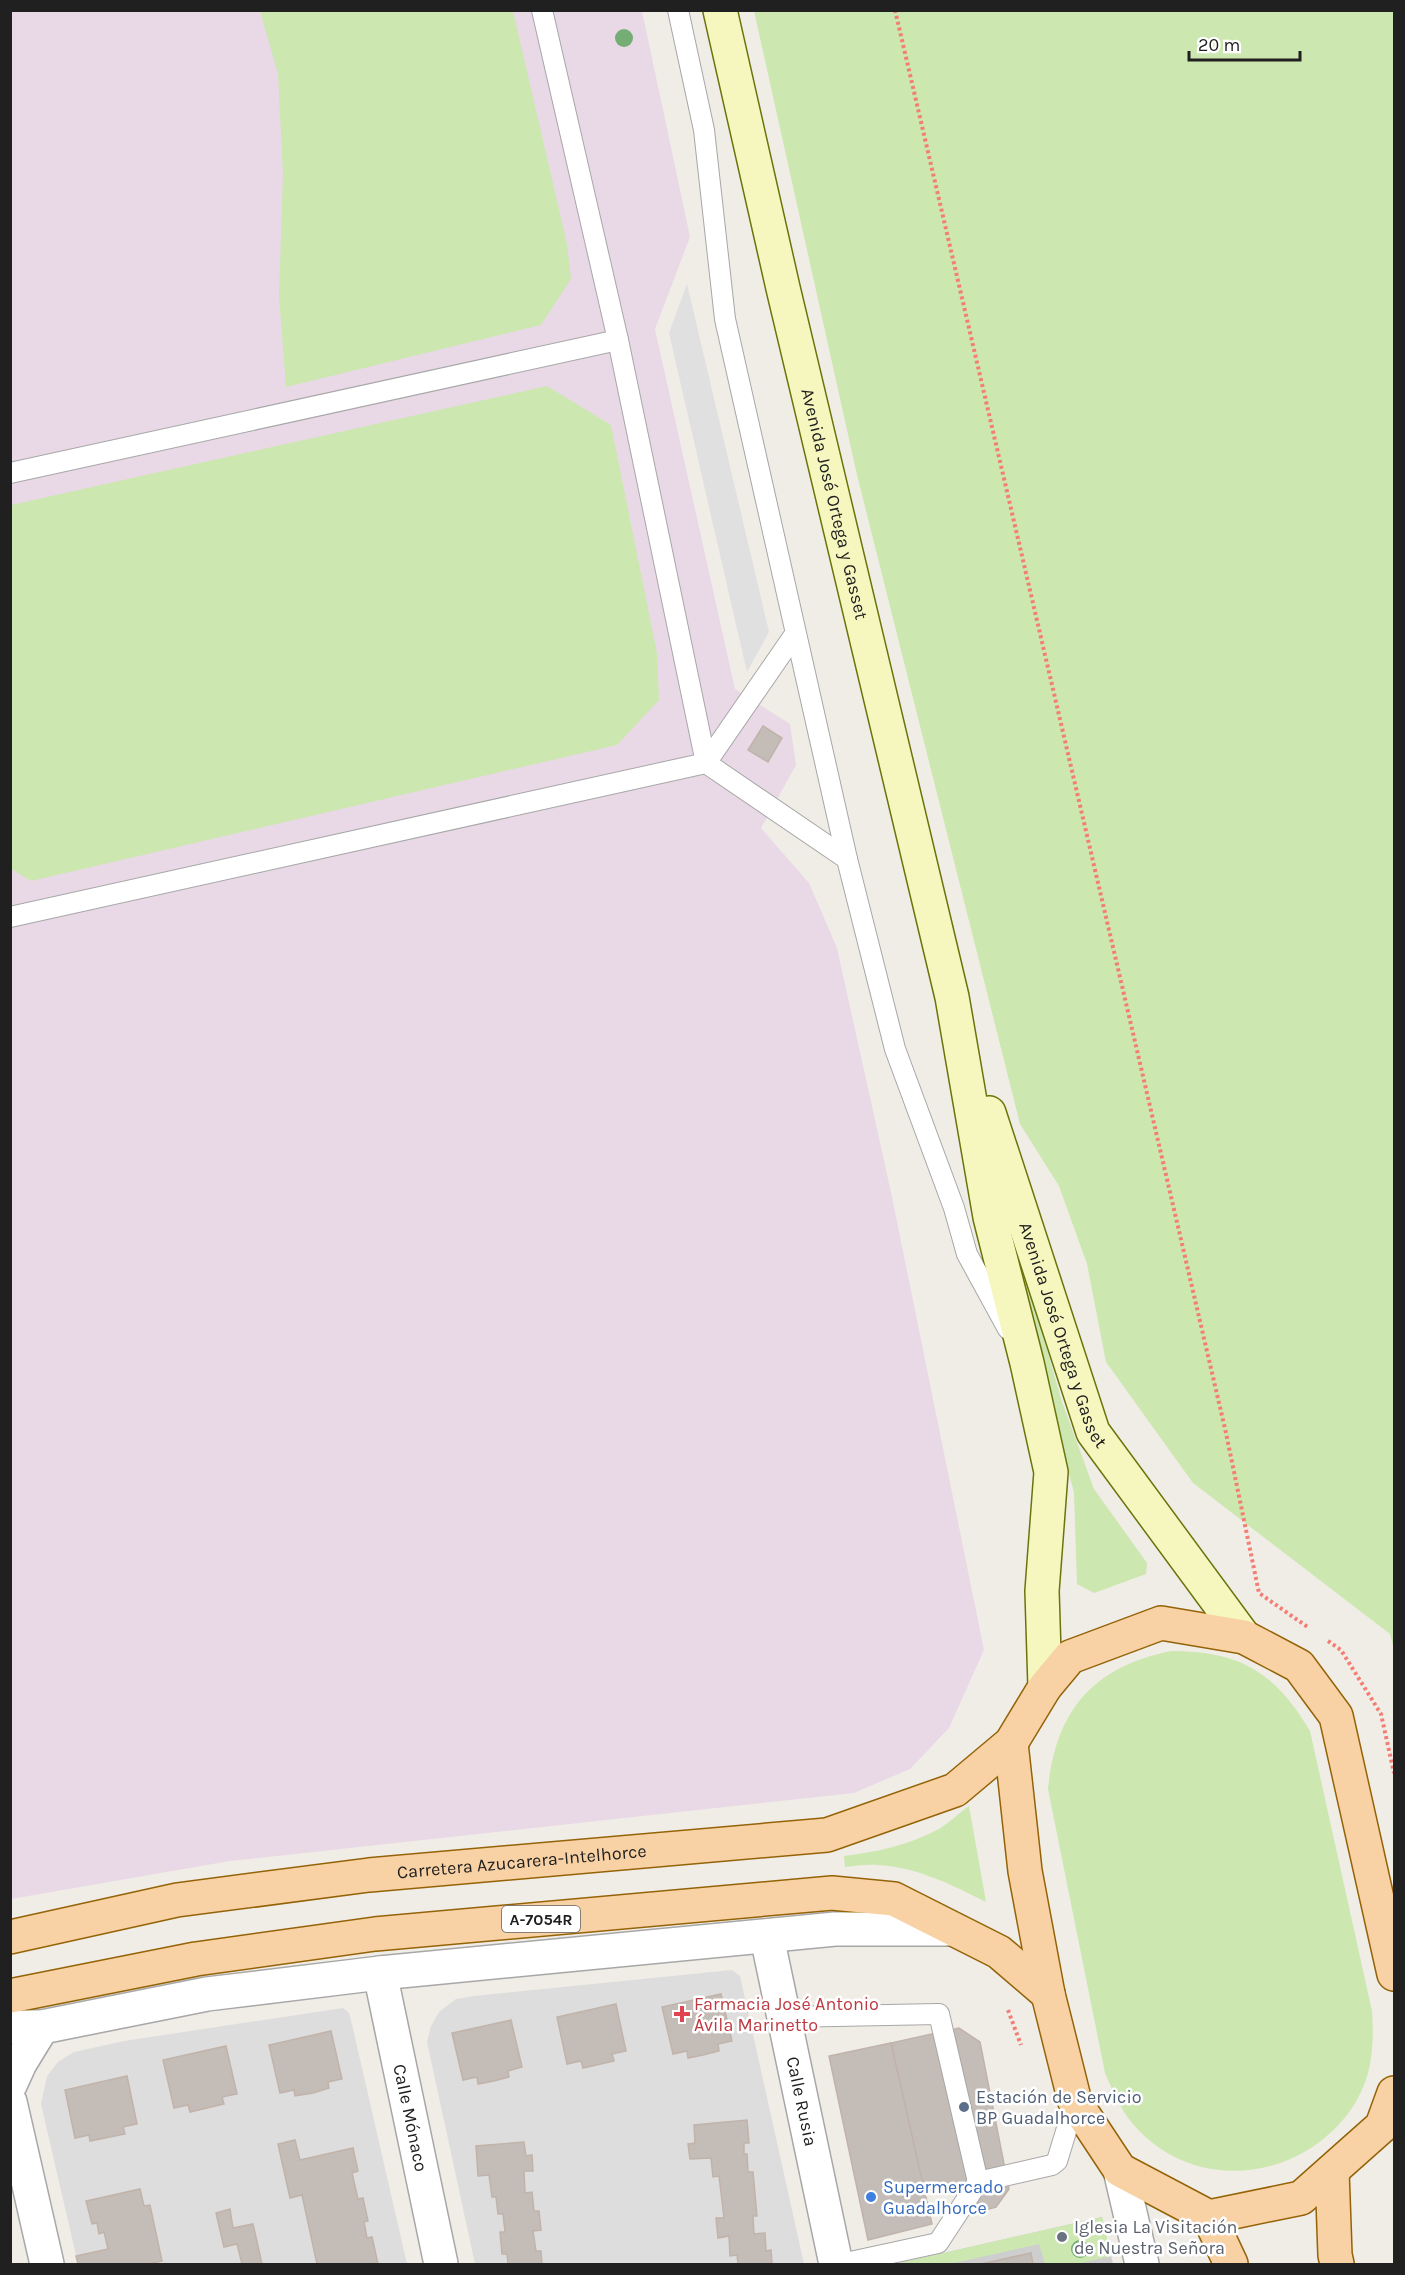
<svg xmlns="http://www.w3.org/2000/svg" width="1405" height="2275" font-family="Karla,sans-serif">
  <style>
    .residential { fill: #dedddd }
    .industrial { fill: #e9d9e6 }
    .religious { fill: #cecece }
    .grass { fill: #cce7af }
    .parking { fill: #e0e0e0 }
    .building { fill: #c4bcb6; stroke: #c1b3aa; stroke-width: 1.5 }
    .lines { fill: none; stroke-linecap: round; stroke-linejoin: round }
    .service-casing { stroke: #a7a7a7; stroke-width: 22 }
    .minor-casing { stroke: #a7a7a7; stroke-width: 36 }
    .secondary-casing { stroke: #6a740a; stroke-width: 36 }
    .primary-casing { stroke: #956307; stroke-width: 36 }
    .path { stroke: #f47e74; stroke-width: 4; stroke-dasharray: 3 3; stroke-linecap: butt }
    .service { stroke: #fff; stroke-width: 20 }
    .minor { stroke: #fff; stroke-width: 33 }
    .secondary { stroke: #f5f7be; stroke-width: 33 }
    .primary { stroke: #f8d2a4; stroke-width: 33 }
    .tree { fill: #75ae75 }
    .health-dot { fill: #e0444e; stroke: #fff; stroke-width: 2 }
    .service-dot { fill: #5c6f8a; stroke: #fff; stroke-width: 2 }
    .shop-dot { fill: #3f7fe0; stroke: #fff; stroke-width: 2 }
    .worship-dot { fill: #6b7280; stroke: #fff; stroke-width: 2 }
    .labels { text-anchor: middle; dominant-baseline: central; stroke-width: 5; stroke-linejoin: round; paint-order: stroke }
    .shield { fill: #fff; stroke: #636363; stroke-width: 1.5 }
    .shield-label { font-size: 16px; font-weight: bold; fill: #202020 }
    .street-label { font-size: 18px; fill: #202020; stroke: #fff }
    .health-label { font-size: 18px; fill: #be3a42; stroke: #fff; text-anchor: start }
    .service-label { font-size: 18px; fill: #4e5e75; stroke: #fff; text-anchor: start }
    .shop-label { font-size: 18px; fill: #366cbe; stroke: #fff; text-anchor: start }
    .worship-label { font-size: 18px; fill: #5b616d; stroke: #fff; text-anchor: start }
  </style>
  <rect width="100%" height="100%" fill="#f0ede7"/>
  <g class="residential">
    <path d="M732 1970 740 1976 804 2264H475L427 2042 431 2026 439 2012 456 1999 474 1996Z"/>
    <path d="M343 2008 349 2013 351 2020 407 2264H78L41 2104 47 2076 58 2062 74 2052 124 2041Z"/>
  </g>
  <path class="industrial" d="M11 11H642L690 237 655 329 735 689 790 724 796 765 761 828 809 883 837 948 892 1197 984 1650 949 1728 910 1769 854 1793 230 1861 11 1899Z"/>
  <path class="religious" d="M1102 2217 1113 2264H895Z"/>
  <g class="grass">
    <path d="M260 11H513L567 244 571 279 541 325 286 387 279 296 283 175 278 74Z"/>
    <path d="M754 11H1394V1650L1390 1634 1193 1483 1106 1362 1087 1264 1059 1186 1020 1124 857 475Z"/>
    <path d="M547 386 611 425 657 653 659 700 617 745 31 881 11 869V505Z"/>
    <path d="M1020 1256 1062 1402 1094 1489 1147 1563 1146 1574 1094 1593 1077 1584 1074 1492 1011 1259Z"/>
    <path d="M1171 1651C1240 1651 1275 1672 1310 1731L1372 2011C1374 2041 1373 2072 1357 2100 1310 2180 1196 2198 1133 2124 1120 2109 1113 2091 1105 2073L1048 1789C1056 1710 1093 1667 1171 1651Z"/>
    <path d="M969 1806 986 1902C952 1885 917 1867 878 1865 867 1864 856 1866 845 1867L844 1856C877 1852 909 1845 939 1829 949 1823 959 1813 969 1806Z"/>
    <path d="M1102 2217 1111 2256 1077 2264H1045L1039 2244 950 2264H895Z"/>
  </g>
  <path class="parking" d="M687 284 769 632 747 672 669 333Z"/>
  <g class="building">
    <path d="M763 726 782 738 768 762 748 750Z"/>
    <path d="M721 1994 732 2041 718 2044 719 2051 703 2055 688 2058 687 2051 673 2054 662 2007Z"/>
    <path d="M616 2004 626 2051 612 2054 614 2061 583 2068 581 2061 567 2064 557 2017Z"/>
    <path d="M511 2020 522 2067 508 2071 509 2077 494 2081 478 2084 477 2077 463 2080 452 2033Z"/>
    <path d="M959 2028 980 2042 1009 2189 996 2207 963 2216 954 2184 924 2192 891 2043Z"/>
    <path d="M331 2031 342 2079 328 2082 329 2088 313 2093 295 2096 294 2090 280 2093 269 2045Z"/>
    <path d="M891 2043 932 2224 868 2240 829 2056Z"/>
    <path d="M226 2046 237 2094 222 2097 224 2104 190 2112 188 2105 174 2108 163 2060Z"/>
    <path d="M127 2076 137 2124 123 2127 125 2134 90 2141 89 2135 75 2138 65 2090Z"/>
    <path d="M747 2120 749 2143H744V2154H747L748 2172H753L757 2216H753L754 2234 765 2233 766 2251 771 2250 772 2264H738L737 2255 730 2256 729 2236 718 2238 716 2218H724L719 2176 713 2177 711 2158 690 2159 688 2144 695 2143 694 2125Z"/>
    <path d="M295 2140 300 2160 353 2148 358 2171 352 2173 358 2199 363 2198 368 2221 364 2222 367 2238 372 2237 378 2264H317L302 2195 290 2198 278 2144Z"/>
    <path d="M524 2142 526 2156 532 2155 533 2171H524L525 2193 532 2192 534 2211H539L541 2230 533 2231 536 2251H541L542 2264H508L507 2254H502L500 2232H505L503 2214H498L496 2197H492L489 2175 478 2176 476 2146Z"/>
    <path d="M140 2189 144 2206 150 2205 162 2261 149 2264H78L76 2256 108 2249 104 2232 99 2234 97 2223 92 2224 86 2201Z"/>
    <path d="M230 2209 233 2228 253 2224 262 2264H242L237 2244 224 2247 216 2213Z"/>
    <path d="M1031 2253 1033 2264H981Z"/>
  </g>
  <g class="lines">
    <g class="service-casing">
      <g id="service">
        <path d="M678 10 704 130 725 319 847 859 895 1049 954 1208 967 1254 1008 1329"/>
        <path d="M10 473 618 340"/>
        <path d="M795 634 706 763 847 859"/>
        <path d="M10 917 706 763 618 340 542 10"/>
        <path d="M784 2017 939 2014 978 2182 1052 2165 1057 2161 1075 2102"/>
        <path d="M841 2264 938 2243 978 2182"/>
      </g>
    </g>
    <g class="minor-casing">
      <g id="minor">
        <path id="s1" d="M767 1937 836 2264"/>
        <path id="s2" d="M380 1973 441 2264"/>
        <path d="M10 2027H42L207 1994 380 1973 835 1929H950"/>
        <path d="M10 2085 20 2063 42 2027"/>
        <path d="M10 2102 47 2264"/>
        <path d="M1120 2170 1142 2264"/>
      </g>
    </g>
    <g class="secondary-casing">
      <g id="secondary">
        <path id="s3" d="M720 10 783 288 952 997 990 1217 1027 1363 1051 1472 1042 1591 1045 1687"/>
        <path id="s4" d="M989 1113 1093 1432 1244 1637"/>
      </g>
    </g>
    <g class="primary-casing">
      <g id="primary">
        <path d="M1011 1743 1025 1871 1048 1994 1075 2102 1120 2170 1209 2217 1301 2198 1382 2126 1394 2093"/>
        <path id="s5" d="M10 1937 177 1900 369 1875 827 1835 955 1790 1011 1743 1045 1687 1070 1657 1161 1623 1244 1637 1299 1666 1336 1716 1394 1974"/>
        <path d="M10 1996 196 1959 375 1934 832 1893 894 1899 999 1952 1048 1994"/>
        <path d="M1332 2171 1335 2255 1337 2264"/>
        <path d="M1209 2217 1231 2264"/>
      </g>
    </g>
    <g class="path">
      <path d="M895 10 1226 1433 1259 1593 1309 1628"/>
      <path d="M1328 1641 1341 1650 1381 1714 1394 1773"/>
      <path d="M1008 2010 1021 2045"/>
    </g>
    <use href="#service" class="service"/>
    <use href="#minor" class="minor"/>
    <use href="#secondary" class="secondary"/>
    <use href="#primary" class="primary"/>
  </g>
  <g class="tree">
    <circle cx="624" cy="38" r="9"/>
    <circle cx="1080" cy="2249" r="9"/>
  </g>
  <path class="health-dot" d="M679 2005h6v6h6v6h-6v6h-6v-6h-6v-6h6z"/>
  <circle class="service-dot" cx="964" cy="2107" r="6"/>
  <circle class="shop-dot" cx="871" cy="2197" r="6"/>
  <circle class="worship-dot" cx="1062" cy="2237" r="6"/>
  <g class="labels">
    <rect class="shield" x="502" y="1906" width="78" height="26" rx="4.5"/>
    <g class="shield-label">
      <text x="541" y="1919">A-7054R</text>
    </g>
    <g class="street-label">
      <text stroke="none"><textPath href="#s3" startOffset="507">Avenida José Ortega y Gasset</textPath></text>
      <text stroke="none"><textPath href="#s4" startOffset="234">Avenida José Ortega y Gasset</textPath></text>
      <text stroke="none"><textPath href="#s5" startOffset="518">Carretera Azucarera-Intelhorce</textPath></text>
      <text stroke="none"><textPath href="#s1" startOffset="168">Calle Rusia</textPath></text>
      <text stroke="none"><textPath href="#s2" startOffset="148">Calle Mónaco</textPath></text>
    </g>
    <g class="health-label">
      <text x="694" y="2004">Farmacia José Antonio<tspan x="694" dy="21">Ávila Marinetto</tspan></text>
    </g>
    <g class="service-label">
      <text x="976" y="2097">Estación de Servicio<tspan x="976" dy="21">BP Guadalhorce</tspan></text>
    </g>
    <g class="shop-label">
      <text x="883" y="2187">Supermercado<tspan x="883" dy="21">Guadalhorce</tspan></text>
    </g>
    <g class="worship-label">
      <text x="1074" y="2227">Iglesia La Visitación<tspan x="1074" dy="21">de Nuestra Señora</tspan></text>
    </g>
  </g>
  <rect width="1405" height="2275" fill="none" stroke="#202020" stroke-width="24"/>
  <path d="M1189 51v9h111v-9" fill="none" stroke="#202020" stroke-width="3"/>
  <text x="1198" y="51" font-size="18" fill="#202020" stroke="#ffffff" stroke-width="4.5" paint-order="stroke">20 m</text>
</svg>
